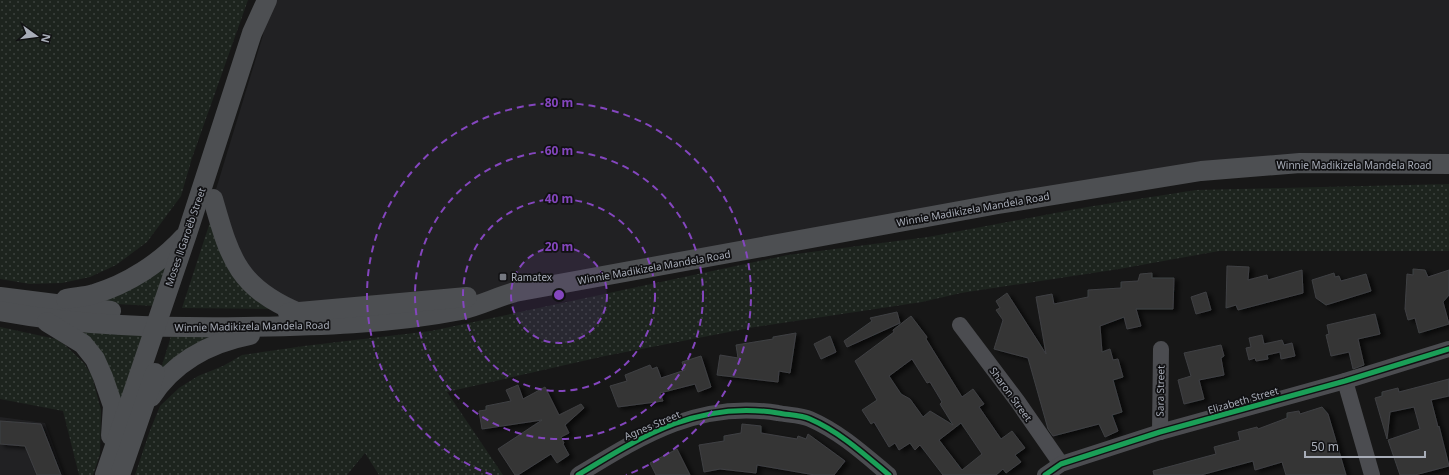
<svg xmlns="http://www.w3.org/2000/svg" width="1449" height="475" font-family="'Noto Sans',sans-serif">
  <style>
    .built { fill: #212123 }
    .green { fill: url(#green-dots) }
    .building { fill: #353536; stroke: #3f4043; fill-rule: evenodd; filter: url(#shadow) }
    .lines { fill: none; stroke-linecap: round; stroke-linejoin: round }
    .minor { stroke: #4b4c50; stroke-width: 16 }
    .major { stroke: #4d4f52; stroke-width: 20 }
    .cycleway-casing { stroke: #111113; stroke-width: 8 }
    .cycleway { stroke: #1a9f57; stroke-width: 5 }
    .ring { fill: none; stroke: #8446be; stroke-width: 2; stroke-dasharray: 7 5 }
    .poi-dot { fill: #757880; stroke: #111113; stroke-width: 1.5 }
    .labels { text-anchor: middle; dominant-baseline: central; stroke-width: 3.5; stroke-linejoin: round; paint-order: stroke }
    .street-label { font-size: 10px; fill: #a8adb8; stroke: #111113 }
    .poi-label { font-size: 10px; fill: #a8adb8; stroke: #111113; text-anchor: start }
    .centre { fill: #8446be; stroke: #111113; stroke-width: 2 }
    .ring-label { font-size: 12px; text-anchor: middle; font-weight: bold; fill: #8446be; stroke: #111113; stroke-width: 3.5; stroke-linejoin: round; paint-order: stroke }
  </style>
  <defs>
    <pattern id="green-dots" width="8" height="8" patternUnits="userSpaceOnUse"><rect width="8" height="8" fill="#1d241e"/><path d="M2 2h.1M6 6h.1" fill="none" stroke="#3b413d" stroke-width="1.8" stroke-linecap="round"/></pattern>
    <filter id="shadow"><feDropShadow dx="4.5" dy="2.5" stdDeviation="2" flood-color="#0009"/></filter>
  </defs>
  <rect width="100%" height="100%" fill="#171717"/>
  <g class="built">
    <path d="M270 0H1449V165L1294 160 515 292 299 313 253 285 213 199 263 35Z"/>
    <path d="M0 417 45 423 64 475H0Z"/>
  </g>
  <g class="green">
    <path d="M0 0H248L192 158 181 196 147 242 116 265 90 277 62 283 30 284 0 279Z"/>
    <path d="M1449 184V251H1219L1119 269 961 293 922 302 755 327 605 356 447 392 503 475H379L365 453 347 475H135L149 433 160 406 179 388 198 376 223 366 242 355 304 346 431 331 788 255 928 237 1087 207 1196 190Z"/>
    <path d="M211 219 274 309 182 308Z"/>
    <path d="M173 257 155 306 96 303Z"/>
    <path d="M0 327 56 339 65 345 84 363 92 376 101 410 100 454 93 475H79L63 411 0 399Z"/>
    <path d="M76 329 147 333 122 409Z"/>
    <path d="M172 333 222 334 159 375Z"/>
  </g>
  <g class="building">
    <path d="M1227 266 1249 267 1248 280 1267 275 1268 280 1302 270 1303 293 1238 310 1236 305 1226 308Z"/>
    <path d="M1413 269 1425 270 1428 277 1449 270V295L1443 302 1449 324 1419 333 1415 318 1408 320 1405 309 1407 274 1413 275Z"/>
    <path d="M1152 273V278H1174L1173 309H1136L1141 326 1127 329 1124 317 1100 326 1102 352 1110 349 1113 360 1118 359 1123 377 1113 380 1122 412 1112 415 1118 431 1105 437 1099 424 1053 436 1048 429 1028 358 994 349 1003 320 996 310 1000 308 996 301 1007 293 1046 354 1036 297 1052 294 1054 304 1088 297V290L1121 288V282L1138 281 1140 274Z"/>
    <path d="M1334 273 1335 277 1339 276 1341 281 1366 274 1371 291 1326 305 1316 298 1312 280Z"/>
    <path d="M1206 292 1211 310 1196 314 1191 297Z"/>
    <path d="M897 312 900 323 847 347 844 341 872 321 870 318Z"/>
    <path d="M1375 314 1380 334 1358 339 1364 365 1353 369 1349 352 1331 356 1326 335 1329 334 1327 325Z"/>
    <path d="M911 316 927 337 926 339 962 397 973 389 984 404 979 407 1001 439 1012 431 1025 448 1015 455 1021 462 1006 473 1003 469 996 475H943L920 445 915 450 910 443 899 450 895 443 889 447 874 422 871 424 862 410 877 400 855 361 894 332 893 330ZM912 359 927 383 930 382 942 402 940 404 953 425 930 411 923 417 910 399 901 394 889 376ZM961 423 982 454 962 470 939 440Z"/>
    <path d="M796 333 790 373 779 371 778 382 717 375 720 355 738 358 736 345 773 339V337Z"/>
    <path d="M1262 335 1264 344 1282 340 1284 345 1292 343 1295 356 1281 359 1280 352 1267 355 1268 359 1256 361 1255 358 1249 360 1246 348 1251 347 1249 338Z"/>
    <path d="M830 336 836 352 821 359 814 344Z"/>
    <path d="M1221 345 1224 356 1221 358 1224 375 1199 380 1204 399 1184 404 1178 380 1191 376 1184 353Z"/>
    <path d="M701 356 711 387 698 392 695 384 660 393 663 401 618 407 610 386 627 381 625 375 650 365 652 369 657 367 661 378 685 370 682 362Z"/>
    <path d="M1449 379V396L1431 400 1438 427 1439 426 1449 466 1415 475H1400L1388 440 1420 429 1414 407 1390 412 1387 439 1375 398 1382 396V392L1398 388 1399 392Z"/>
    <path d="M518 385 523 399 545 387 559 415 581 404 584 408 565 425 569 433 561 437 564 443 563 444 569 455 557 463 551 454 518 475H515L498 449 542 420 482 429 479 411 486 410V406L511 401 506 390Z"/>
    <path d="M1322 407 1328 414 1346 475H1286L1282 462 1255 470 1253 461 1201 475H1154L1153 471 1216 454 1214 447 1240 440 1238 432 1257 427 1258 429 1287 418V413L1299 411 1300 414Z"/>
    <path d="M0 421 41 424 61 475H37L25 446 0 444Z"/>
    <path d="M742 424 761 426V433L797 439 798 436 806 439 808 434 845 461 834 475H815L757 465 756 473 720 469 704 472 699 445 724 441V436L741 433Z"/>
    <path d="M677 449 690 475H656L650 463Z"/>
  </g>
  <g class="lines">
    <g class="minor">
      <path d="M960 325 1018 402 1061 464"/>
      <path d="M1345 381 1372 475"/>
      <path d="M1160 432 1161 349"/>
      <path d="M578 475C642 436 699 400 778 413 788 415 801 415 810 419 840 432 864 454 889 475"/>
      <path d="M1045 475 1061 464 1160 432 1345 381 1449 349"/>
    </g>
    <g class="major">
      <path d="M213 199C230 258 237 287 299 313"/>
      <path d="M0 297 111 311"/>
      <path d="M66 299C75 297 85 297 94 294 128 284 160 263 184 237"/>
      <path d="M0 311C80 326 162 328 244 327 316 326 390 324 461 310 479 306 497 297 515 292L998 204 1201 171 1300 163 1449 164"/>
      <path d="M288 313 467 297"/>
      <path d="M47 322 83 344 95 359 103 377 113 406 111 436"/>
      <path d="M151 397C174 362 209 343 250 335"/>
      <path d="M105 475 187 234 252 33 267 0"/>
      <path d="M120 475 155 373"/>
    </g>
    <g class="cycleway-casing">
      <g id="cycleway">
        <path d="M578 475C642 436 699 400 778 413 788 415 801 415 810 419 840 432 864 454 889 475"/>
        <path d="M1045 475 1061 464 1160 432 1345 381 1449 349"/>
      </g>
    </g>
    <use href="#cycleway" class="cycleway"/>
  </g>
  <circle cx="559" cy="295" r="48" fill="#8446be" fill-opacity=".12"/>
  <g class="ring">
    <circle cx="559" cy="295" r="48"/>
    <circle cx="559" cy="295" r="96"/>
    <circle cx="559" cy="295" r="144"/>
    <path d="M492 475A192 192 0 1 1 626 475"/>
  </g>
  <rect class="poi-dot" x="499" y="273" width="8" height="8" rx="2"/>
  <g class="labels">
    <g class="street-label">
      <text x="1354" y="165">Winnie Madikizela Mandela Road</text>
      <text transform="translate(973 209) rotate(-10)">Winnie Madikizela Mandela Road</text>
      <text transform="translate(185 237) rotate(-71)">Moses ǁGaroëb Street</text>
      <text transform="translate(654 267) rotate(-10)">Winnie Madikizela Mandela Road</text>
      <text transform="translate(252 326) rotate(-1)">Winnie Madikizela Mandela Road</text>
      <text transform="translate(1160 391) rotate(-89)">Sara Street</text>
      <text transform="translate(1011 394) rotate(54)">Sharon Street</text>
      <text transform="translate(1243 400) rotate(-16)">Elizabeth Street</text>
      <text transform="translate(652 425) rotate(-23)">Agnes Street</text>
    </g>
    <g class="poi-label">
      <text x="511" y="277">Ramatex</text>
    </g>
  </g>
  <circle cx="559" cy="295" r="6" class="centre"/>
  <g class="ring-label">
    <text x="559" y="107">80 m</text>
    <text x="559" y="155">60 m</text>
    <text x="559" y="203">40 m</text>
    <text x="559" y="251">20 m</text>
  </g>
  <g transform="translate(36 36) rotate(104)" stroke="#111113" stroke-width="3" paint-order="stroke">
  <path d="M0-3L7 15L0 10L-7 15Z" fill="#a8adb8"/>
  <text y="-6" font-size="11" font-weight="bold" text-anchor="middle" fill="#a8adb8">N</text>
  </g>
  <path d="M1305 451v6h120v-6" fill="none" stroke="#a8adb8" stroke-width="2"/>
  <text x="1311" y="451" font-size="12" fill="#a8adb8" stroke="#111113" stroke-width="3" paint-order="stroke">50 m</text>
</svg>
